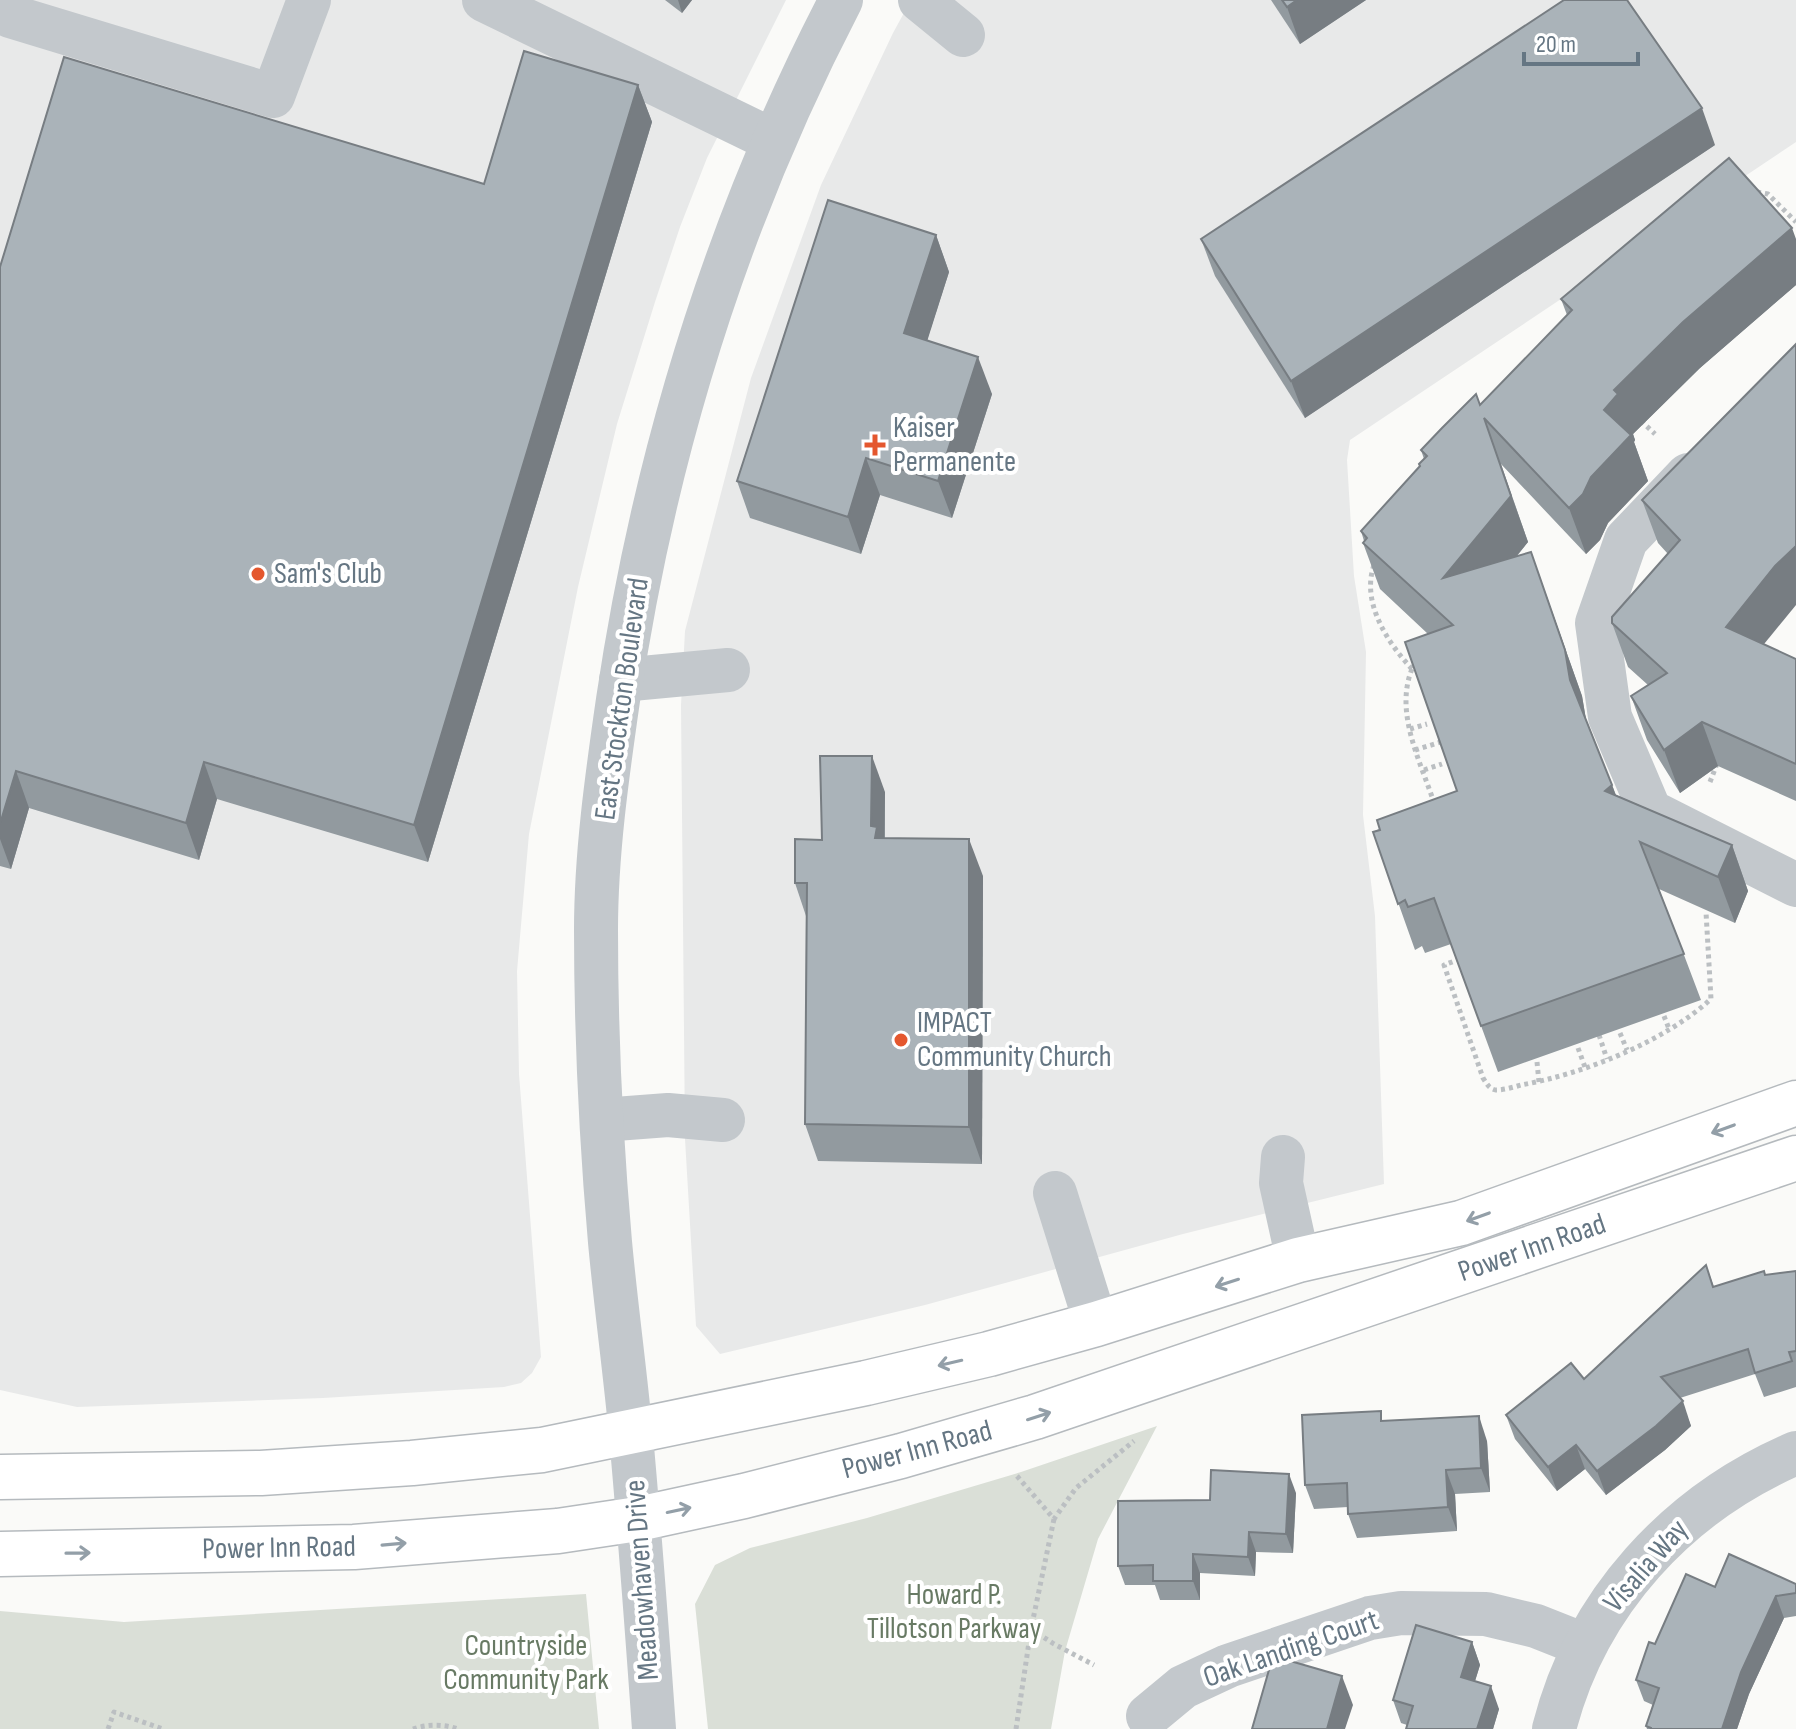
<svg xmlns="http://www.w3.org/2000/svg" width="1796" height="1729" font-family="'Sofia Sans Condensed',sans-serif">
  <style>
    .built { fill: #e8e9e9 }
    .park { fill: #dadfd7 }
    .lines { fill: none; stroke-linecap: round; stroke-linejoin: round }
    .major-casing { stroke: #b5babe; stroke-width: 47 }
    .path { stroke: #bbbfc2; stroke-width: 5; stroke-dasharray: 4 4; stroke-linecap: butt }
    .minor { stroke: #c3c8cc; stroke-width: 44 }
    .major { stroke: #fff; stroke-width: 44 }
    .wall { fill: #929a9f }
    .shaded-wall { fill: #777d82 }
    .building { fill: #aab3b9; stroke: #777d82; stroke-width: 2 }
    .oneway { stroke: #939fa8 }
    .poi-dot { fill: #e4572e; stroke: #fff; stroke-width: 3 }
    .labels { text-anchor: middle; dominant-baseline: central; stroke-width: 8; stroke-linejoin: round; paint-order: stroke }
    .poi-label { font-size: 30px; fill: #657683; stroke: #fff; text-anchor: start }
    .street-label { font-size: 30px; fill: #657683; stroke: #fff }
    .park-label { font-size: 30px; fill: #687a64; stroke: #fff }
  </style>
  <rect width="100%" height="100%" fill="#fafaf8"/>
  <g class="built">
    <path d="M0 0H786L707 158 680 227 655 302 617 424 578 587 529 834 517 971 519 1074 541 1357 532 1373 521 1383 504 1387 323 1398 77 1407 0 1390Z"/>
    <path d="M911 0H1796V142L1350 440 1347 460 1354 576 1366 652 1363 815 1375 916 1384 1184 1183 1234 925 1305 720 1354 696 1326 685 1139 681 705 685 631 751 378 821 185 893 33Z"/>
  </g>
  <g class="park">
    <path d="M1157 1426 1098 1539 1065 1651 1051 1729H708L695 1604 715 1565 750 1548 867 1518 1021 1472Z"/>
    <path d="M586 1594 599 1729H0V1611L124 1622Z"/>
  </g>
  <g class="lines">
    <g class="major-casing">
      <g id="major">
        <path d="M0 1477 261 1473 412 1463 542 1450 866 1383 989 1354 1096 1324 1298 1260 1461 1223 1796 1103"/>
        <path d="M0 1554 354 1547 558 1531 638 1519 744 1496 901 1456 1035 1417 1796 1158"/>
      </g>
    </g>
    <g class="path">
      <path d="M1757 192 1768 194 1796 222"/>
      <path d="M1641 421 1655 434"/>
      <path d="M1374 565C1361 602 1387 642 1412 669L1420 666"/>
      <path d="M1412 669C1394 713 1421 762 1434 803"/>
      <path d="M1410 729 1427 724"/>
      <path d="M1415 750 1441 742"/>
      <path d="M1424 770 1442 764"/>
      <path d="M1710 782 1718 761"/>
      <path d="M1460 959 1444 965 1483 1078C1487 1084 1489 1089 1496 1090 1504 1090 1514 1087 1521 1085 1583 1074 1664 1042 1711 999L1706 912"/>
      <path d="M1664 1016 1669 1029"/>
      <path d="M1620 1033 1627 1050"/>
      <path d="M1599 1035 1607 1059"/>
      <path d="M1578 1048 1585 1067"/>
      <path d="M1537 1062 1539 1082"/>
      <path d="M1017 1476 1054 1519 1076 1488 1134 1441"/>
      <path d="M1054 1519 1031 1629 1054 1644 1094 1665"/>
      <path d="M108 1729 114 1712 163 1729"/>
      <path d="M413 1729C427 1724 444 1724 458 1729"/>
      <path d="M1016 1729 1031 1629"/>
    </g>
    <g class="minor">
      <path d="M484 0 774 141"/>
      <path d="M920 0 963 35"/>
      <path d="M10 16 273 96 309 0"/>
      <path d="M1688 475 1626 540 1597 623 1610 717 1650 811 1796 885"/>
      <path d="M621 680 728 670"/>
      <path d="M602 1120 668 1115 723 1120"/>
      <path d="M1283 1157 1281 1183 1298 1260"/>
      <path d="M1055 1193 1096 1324"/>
      <path d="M1148 1716 1183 1687 1228 1666 1370 1618 1401 1613 1486 1614 1536 1626 1584 1645"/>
      <path d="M654 1729C647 1631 640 1534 631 1436 625 1371 616 1307 610 1242 601 1139 596 1034 596 930 596 854 607 776 618 700 654 457 727 219 841 0"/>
      <path d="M1554 1729C1586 1603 1677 1504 1796 1453"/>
    </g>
    <use href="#major" class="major"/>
  </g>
  <g class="wall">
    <path d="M665 0H692L682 13Z"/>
    <path d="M1271 0H1366L1300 44Z"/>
    <path d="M638 85 652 122 428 862 217 799 199 860 29 808 11 869 0 866V267L484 184Z"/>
    <path d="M1715 145 1305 418 1215 276 1201 239Z"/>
    <path d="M936 235 949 272 927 340 992 394 952 518 880 495 861 554 750 518 737 481Z"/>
    <path d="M1796 239V285L1700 368 1633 434 1635 440 1634 442 1648 481 1608 523 1600 540 1586 554 1501 464 1528 542 1517 556 1531 552 1582 696 1586 719 1616 795 1732 845 1748 891 1735 923 1659 889 1701 1000 1498 1072 1451 944 1425 953 1422 946 1415 950 1373 832 1457 791 1428 634 1380 589 1363 543 1364 541 1361 531 1420 467 1419 464 1424 459 1421 450 1480 405 1567 315 1561 299Z"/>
    <path d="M1642 500 1791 610 1763 644 1796 659V801L1718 766 1680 793 1647 740 1631 696 1648 685 1628 667 1612 623 1668 554 1658 543Z"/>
    <path d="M885 792V838L983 876 982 1164 818 1161 805 1124 806 916 795 883 822 840Z"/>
    <path d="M1706 1265 1714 1287 1765 1275 1796 1271V1387L1764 1397 1755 1374 1680 1398 1691 1426 1665 1450 1606 1495 1585 1469 1557 1491 1515 1439 1506 1415 1584 1379Z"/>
    <path d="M1384 1421 1487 1441 1490 1492 1455 1494 1457 1531 1357 1538 1348 1514V1507L1314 1509 1305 1485Z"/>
    <path d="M1296 1493 1293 1553 1256 1552 1255 1576 1200 1573V1600H1160L1155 1585H1125L1118 1566 1210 1500Z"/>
    <path d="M1796 1584V1616L1784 1618 1749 1694 1737 1729H1647L1646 1726 1653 1705 1644 1701 1636 1680 1655 1644 1715 1587Z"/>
    <path d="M1472 1642 1480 1665 1475 1681 1499 1709 1493 1729H1406L1407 1725 1401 1723 1393 1700Z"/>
  </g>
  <g class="shaded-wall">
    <path d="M678 0H692L682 13Z"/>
    <path d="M1297 0H1366L1300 44 1287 7Z"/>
    <path d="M638 85 652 122 428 862 414 825Z"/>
    <path d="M1702 108 1715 145 1305 418 1291 381Z"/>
    <path d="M1792 228 1796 239V285L1700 368 1633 434 1635 440 1634 442 1648 481 1608 523 1600 540 1586 554 1569 508 1604 410 1614 390 1683 322Z"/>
    <path d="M936 235 949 272 918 370 904 333Z"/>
    <path d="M978 357 992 394 952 518 938 481Z"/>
    <path d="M1484 418 1528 542 1460 624 1443 578Z"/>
    <path d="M866 458 880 495 861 554 848 517Z"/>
    <path d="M1796 546V605L1742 671 1726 627 1775 566Z"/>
    <path d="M1531 552 1582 696 1587 726 1570 680Z"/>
    <path d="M1702 722 1718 766 1680 793 1664 750Z"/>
    <path d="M872 756 885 792 884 863 871 826Z"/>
    <path d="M204 762 217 799 199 860 186 823Z"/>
    <path d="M16 771 29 808 11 869 0 839V824Z"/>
    <path d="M1612 785 1629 831 1605 791Z"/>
    <path d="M969 839 983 876 982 1164 969 1127Z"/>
    <path d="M1732 845 1748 891 1735 923 1718 877Z"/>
    <path d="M1683 1401 1691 1426 1665 1450 1606 1495 1597 1471Z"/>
    <path d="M1479 1416 1487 1441 1490 1492 1481 1468Z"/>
    <path d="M1576 1445 1585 1469 1557 1491 1548 1467Z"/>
    <path d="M1446 1470 1455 1494 1457 1531 1448 1507Z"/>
    <path d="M1289 1474 1296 1493 1293 1553 1286 1534Z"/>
    <path d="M1249 1532 1256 1552 1255 1576 1248 1557Z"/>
    <path d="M1193 1554 1200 1573V1600L1193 1581Z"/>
    <path d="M1776 1596 1784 1618 1749 1694 1737 1729H1722L1741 1672Z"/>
    <path d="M1472 1642 1480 1665 1469 1700 1461 1677Z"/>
    <path d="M1342 1676 1353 1705 1345 1729H1327Z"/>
    <path d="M1491 1686 1499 1709 1493 1729H1477Z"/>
  </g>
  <g class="building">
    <path d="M1282 0H1297L1287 7Z"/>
    <path d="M1564 0H1627L1702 108 1291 381 1201 239Z"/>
    <path d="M524 51 638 85 414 825 204 762 186 823 16 771 0 824V267L64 57 484 184Z"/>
    <path d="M1729 158 1792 228 1683 322 1614 390 1618 394 1604 410 1631 435 1591 477 1583 494 1569 508 1484 418 1511 496 1443 578 1531 552 1565 650 1570 680 1612 785 1605 791 1732 845 1718 877 1640 842 1684 954 1481 1026 1434 898 1408 907 1405 900 1398 904 1373 832 1380 830 1377 820 1457 791 1405 642 1453 625 1363 543 1367 538 1361 531 1420 466 1419 464 1427 456 1421 450 1442 428 1476 394 1480 405 1572 310 1561 299Z"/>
    <path d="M828 200 936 235 904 333 978 357 938 481 866 458 848 517 737 481Z"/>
    <path d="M1796 344V546L1775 566 1726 627 1796 659V764L1702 722 1664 750 1631 696 1667 673 1612 623V617L1680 540 1642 500Z"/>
    <path d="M820 756H872L871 826 877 827 875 838 969 839V1127L805 1124 807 883H795V839L822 840Z"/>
    <path d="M1706 1265 1713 1287 1764 1271 1765 1275 1796 1271V1351L1789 1352 1792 1361 1755 1373 1748 1349 1661 1377 1683 1401 1656 1426 1597 1471 1576 1445 1548 1467 1506 1415 1571 1363 1584 1379Z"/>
    <path d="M1381 1411V1421L1479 1416 1481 1468 1446 1470 1448 1507 1348 1514 1347 1483 1305 1485 1302 1415Z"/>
    <path d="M1211 1470 1289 1474 1286 1534 1249 1532 1248 1557 1193 1554V1581H1153V1565L1118 1566V1501L1210 1500Z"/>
    <path d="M1729 1554 1796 1584V1593L1776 1596 1741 1672 1722 1729H1651V1728L1646 1726 1659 1688 1636 1680 1649 1642 1655 1644 1686 1574 1715 1587Z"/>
    <path d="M1416 1625 1472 1642 1461 1677 1491 1686 1477 1729H1406L1413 1706 1393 1700Z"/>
    <path d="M1273 1656 1342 1676 1327 1729H1252Z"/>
  </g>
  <defs><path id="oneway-shaft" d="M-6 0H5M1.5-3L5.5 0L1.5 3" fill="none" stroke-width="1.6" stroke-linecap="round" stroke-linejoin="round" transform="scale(2)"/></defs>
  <g class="oneway">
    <use href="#oneway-shaft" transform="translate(1723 1129) rotate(160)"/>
    <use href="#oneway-shaft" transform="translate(1478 1217) rotate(160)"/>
    <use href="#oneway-shaft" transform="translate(1227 1283) rotate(162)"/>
    <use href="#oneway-shaft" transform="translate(950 1363) rotate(167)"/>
    <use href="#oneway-shaft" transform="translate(1039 1416) rotate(-18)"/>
    <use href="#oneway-shaft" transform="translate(679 1510) rotate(-12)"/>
    <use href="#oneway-shaft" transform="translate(394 1544) rotate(-5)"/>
    <use href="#oneway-shaft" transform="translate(78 1553) rotate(-1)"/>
  </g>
  <g class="poi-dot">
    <path d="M871 433h8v8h8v8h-8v8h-8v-8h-8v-8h8z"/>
    <circle cx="258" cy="574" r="8"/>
    <circle cx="901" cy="1040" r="8"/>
  </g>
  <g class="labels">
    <g class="poi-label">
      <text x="893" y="428">Kaiser<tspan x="893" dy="34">Permanente</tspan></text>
      <text x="274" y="574">Sam's Club</text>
      <text x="917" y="1023">IMPACT<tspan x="917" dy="34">Community Church</tspan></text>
    </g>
    <g class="street-label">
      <text transform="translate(622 699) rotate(-82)">East Stockton Boulevard</text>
      <text transform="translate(1532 1248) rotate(-19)">Power Inn Road</text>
      <text transform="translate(917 1450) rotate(-15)">Power Inn Road</text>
      <text transform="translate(279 1548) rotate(-1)">Power Inn Road</text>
      <text transform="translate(1646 1566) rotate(-49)">Visalia Way</text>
      <text transform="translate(642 1580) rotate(-94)">Meadowhaven Drive</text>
      <text transform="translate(1291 1649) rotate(-19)">Oak Landing Court</text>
    </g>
    <g class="park-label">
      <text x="954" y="1595">Howard P.<tspan x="954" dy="34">Tillotson Parkway</tspan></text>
      <text x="526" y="1646">Countryside<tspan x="526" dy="34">Community Park</tspan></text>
    </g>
  </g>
  <path d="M1524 52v12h114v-12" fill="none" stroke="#657683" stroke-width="4"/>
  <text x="1536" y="52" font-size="24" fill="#657683" stroke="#ffffff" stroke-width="6" paint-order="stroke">20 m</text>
</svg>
